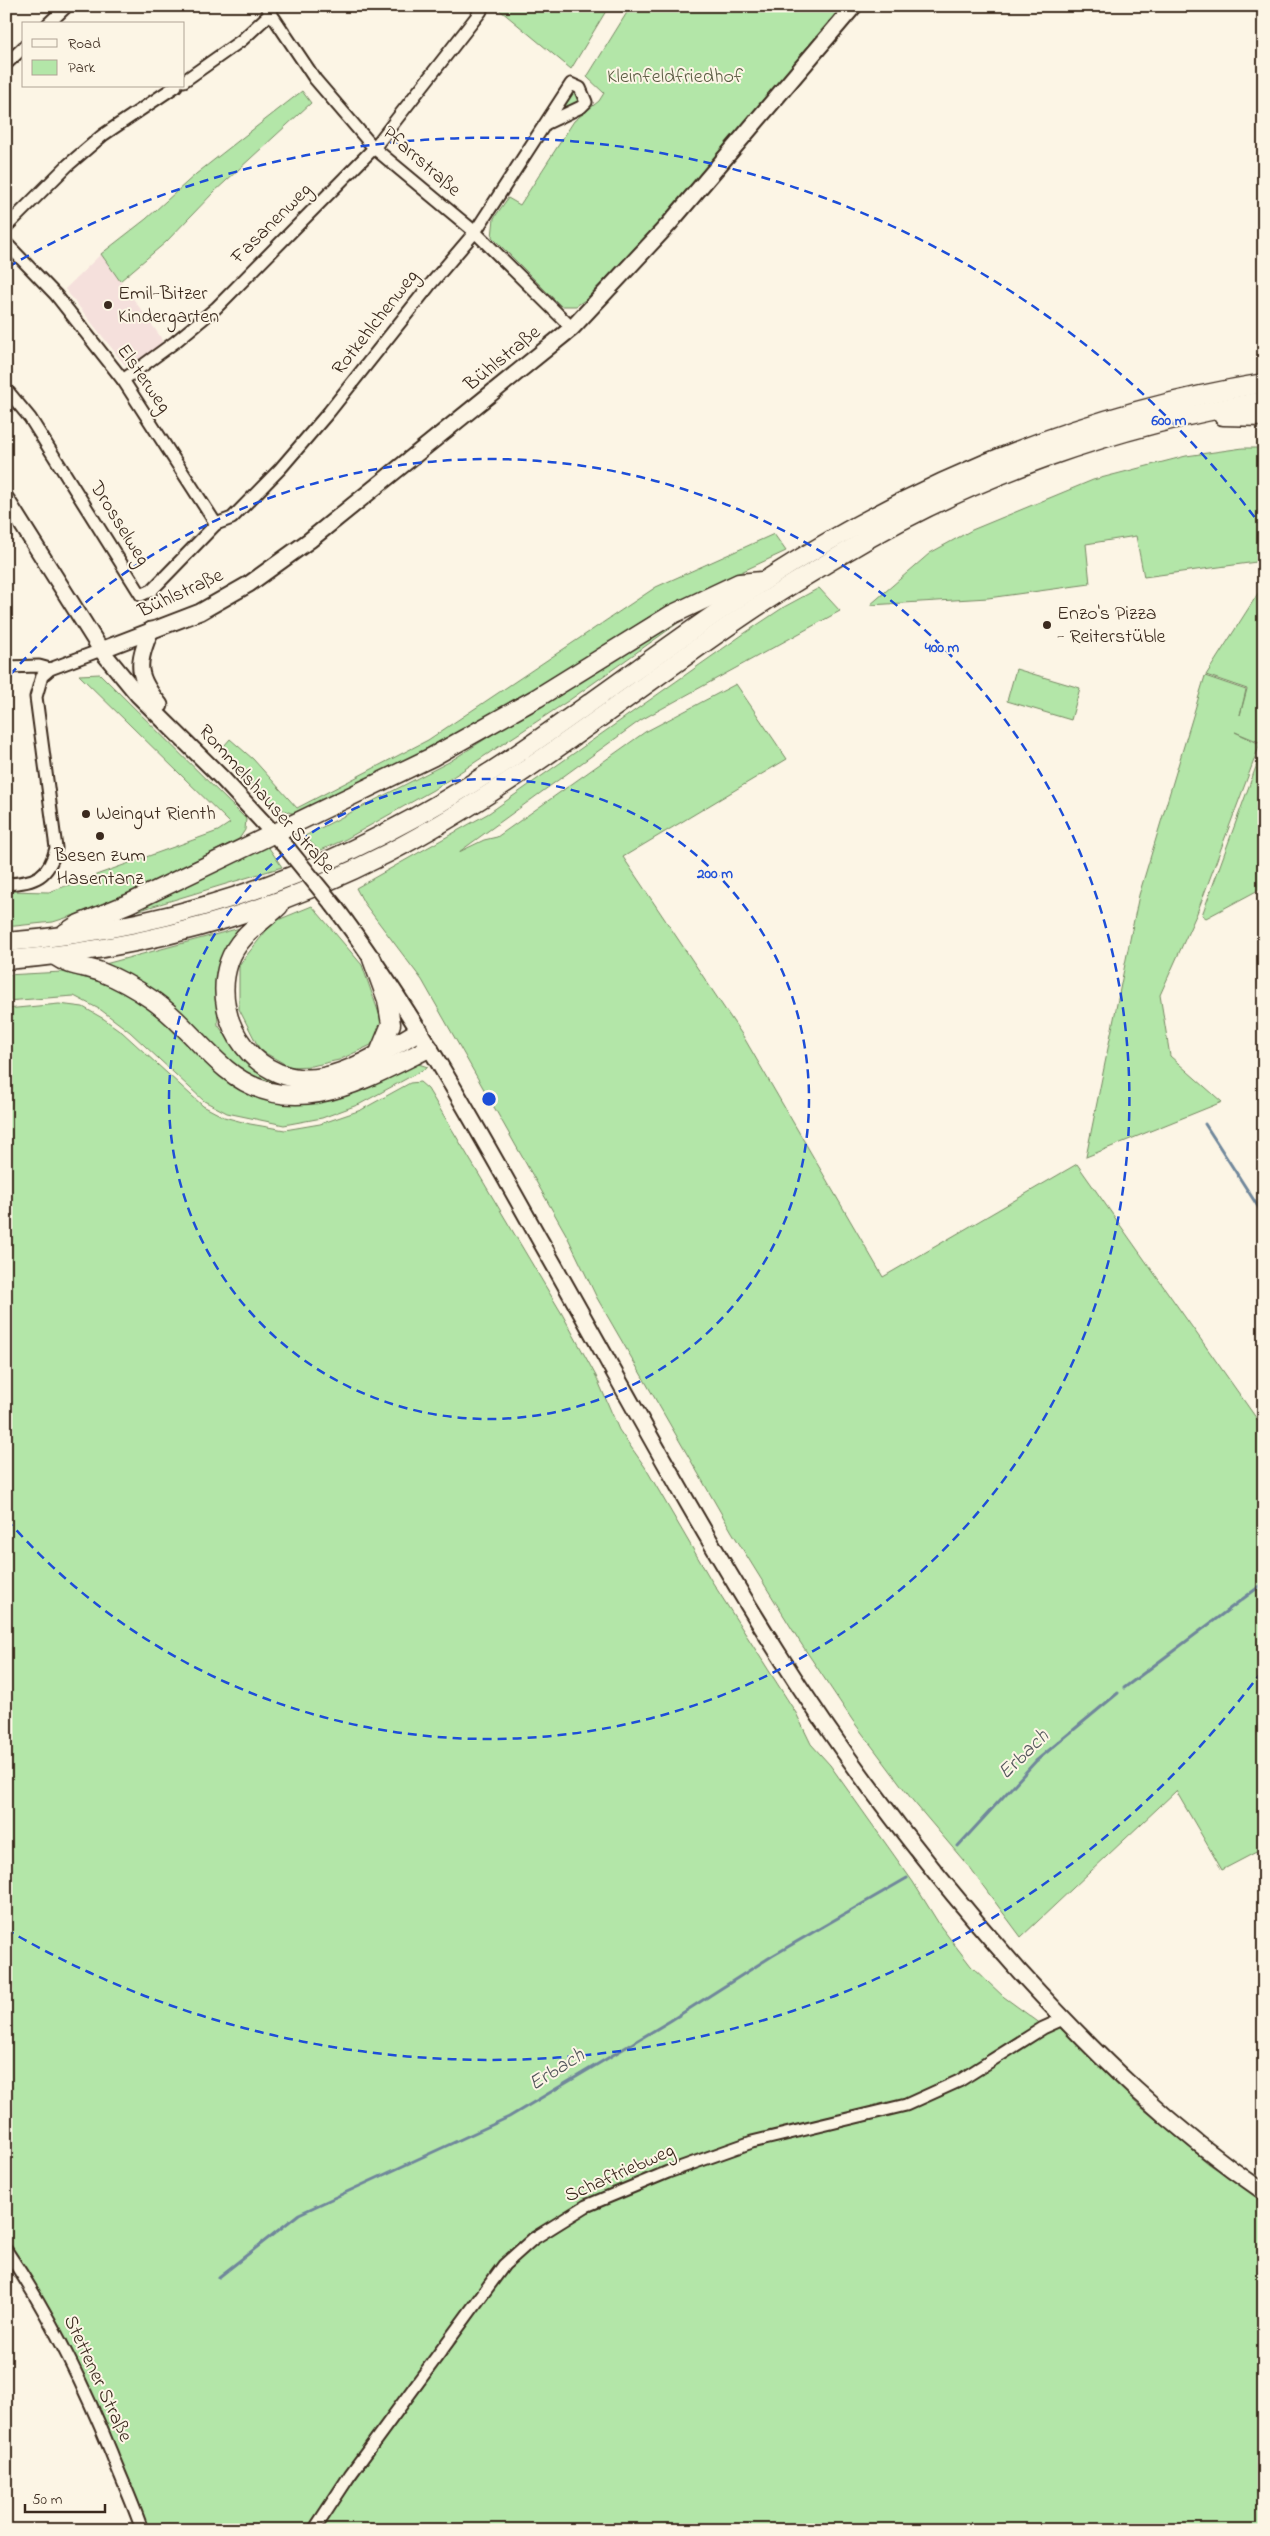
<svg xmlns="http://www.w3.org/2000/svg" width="1270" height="2536" font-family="'Indie Flower',sans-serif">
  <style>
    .built { fill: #f5e0dc }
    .green { fill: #b3e6a8; stroke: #778863 }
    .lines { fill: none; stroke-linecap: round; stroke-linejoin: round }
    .stream { stroke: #6f879b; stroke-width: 3 }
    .minor-casing { stroke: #3b2a1e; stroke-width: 15 }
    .major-casing { stroke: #3b2a1e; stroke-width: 19 }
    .highway-casing { stroke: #3b2a1e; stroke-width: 21 }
    .minor { stroke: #fcf5e5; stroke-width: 11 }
    .major { stroke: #fcf5e5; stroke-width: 15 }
    .highway { stroke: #fcf5e5; stroke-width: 18 }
    .major-bridge-casing { stroke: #3b2a1e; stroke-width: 19; stroke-linecap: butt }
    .major-bridge { stroke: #fcf5e5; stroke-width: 15 }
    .ring { fill: none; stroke: #1d4ed8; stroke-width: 2.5; stroke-dasharray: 9 6 }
    .poi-dot { fill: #3b2a1e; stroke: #fcf5e5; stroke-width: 2 }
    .labels { text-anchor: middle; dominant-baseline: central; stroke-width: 4; stroke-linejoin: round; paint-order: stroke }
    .park-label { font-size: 20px; fill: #595940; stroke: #fcf5e5 }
    .street-label { font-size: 20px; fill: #3b2a1e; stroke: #fcf5e5 }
    .poi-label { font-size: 20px; fill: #3b2a1e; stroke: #fcf5e5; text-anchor: start }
    .water-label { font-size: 21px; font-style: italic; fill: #55585d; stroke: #fcf5e5 }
    .centre { fill: #1d4ed8; stroke: #fcf5e5; stroke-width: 2.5 }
    .ring-label { font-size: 15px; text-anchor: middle; font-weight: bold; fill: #1d4ed8; stroke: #fcf5e5; stroke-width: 4; stroke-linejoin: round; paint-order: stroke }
  </style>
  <rect width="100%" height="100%" fill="#fcf5e5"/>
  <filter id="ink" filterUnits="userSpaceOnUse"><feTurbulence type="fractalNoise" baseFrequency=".02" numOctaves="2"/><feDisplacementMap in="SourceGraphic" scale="10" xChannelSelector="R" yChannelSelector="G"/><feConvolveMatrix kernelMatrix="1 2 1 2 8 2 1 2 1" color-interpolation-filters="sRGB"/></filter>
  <g filter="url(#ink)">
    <path class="built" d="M101 254 160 336 162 341 161 346 131 366 125 365 65 289Z"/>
    <g class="green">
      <path d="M495 6H609L571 69Z"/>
      <path d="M631 6H845L652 230 585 300 576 306H561L492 237 494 218 508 198 520 205 574 121 599 101 604 93 587 77Z"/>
      <path d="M302 91 311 103 214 192 166 242 120 281 101 254 146 219 196 174Z"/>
      <path d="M576 92 581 98 579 103 566 110 563 109 571 94Z"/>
      <path d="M1243 448H1264V561L1144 577 1136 536 1086 544 1090 584 988 598 870 605 930 553 972 530 1093 480 1186 456Z"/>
      <path d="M774 534 786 551 660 610 545 683 448 739 356 787 296 814C264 809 242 770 224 746L230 739 253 759 297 808 428 740 656 587Z"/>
      <path d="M1264 584V744L1235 732 1260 744 1197 913 1160 995 1170 1056 1222 1102 1086 1157 1139 895 1205 676 1246 690 1240 715 1247 689 1206 675Z"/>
      <path d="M819 588 840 611 641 720 459 852 484 840 497 837 645 732 736 684 787 759 623 857 743 1036 883 1277 1077 1164 1264 1429V1848L1222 1870 1176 1791 1021 1937 969 1867 913 1801 853 1721 800 1642 732 1532 597 1298 567 1236 422 980 364 903 356 888 489 813 745 633 784 607Z"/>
      <path d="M699 608 571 699 433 790 346 839 319 851 305 836 449 762 586 675Z"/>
      <path d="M1016 669 1080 688 1071 720 1007 701Z"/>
      <path d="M100 674 246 819 245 830 239 839 103 906 53 922 6 927V891L49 892 218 831 230 823 79 675Z"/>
      <path d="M1264 745V887L1206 918 1202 915Z"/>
      <path d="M267 845 282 867 127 914Z"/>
      <path d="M312 906 362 965 383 1025 371 1045 339 1060 312 1066 290 1067 260 1050 239 1009V965L273 922Z"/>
      <path d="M240 928 216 972 218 1025 243 1060 288 1082 413 1045 376 1066 283 1089 238 1070 105 964Z"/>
      <path d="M62 972 118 986 161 1014 223 1079 274 1102 317 1104 415 1063 428 1067 360 1104 322 1118 284 1125 227 1113 204 1101 130 1032 101 1010 74 996 6 1001V975Z"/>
      <path d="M59 1004 83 1007 104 1019 122 1032 203 1106 224 1117 250 1124 285 1130 320 1124 361 1110 410 1083 420 1082 428 1089 562 1314 596 1376 619 1430 645 1467 711 1580 796 1713 811 1744 830 1765 913 1882 941 1927 971 1966 1004 1997 1041 2024 956 2077 905 2101 751 2139 529 2235 500 2261 309 2530H145L70 2351 6 2246V1009Z"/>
      <path d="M1059 2027 1136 2103 1209 2164 1264 2201V2530H320L506 2267 534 2244 588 2211 670 2176 752 2147 907 2108 1046 2031Z"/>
    </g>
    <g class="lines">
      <g class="stream">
        <path d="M1205 1124 1264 1216"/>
        <path d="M1124 1688 1264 1583"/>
        <path d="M958 1846 1036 1761 1118 1693"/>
        <path d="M219 2277 299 2214 509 2117 670 2021 772 1956 907 1878"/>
      </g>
      <g class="minor-casing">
        <g id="minor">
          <path d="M266 6 315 79 374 148 475 232 572 328"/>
          <path d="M48 24 67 6"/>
          <path d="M6 64 24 47"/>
          <path d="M184 81 242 40 271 13"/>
          <path d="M6 227 68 165 103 135 176 86"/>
          <path d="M6 243 56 295 123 380 216 524"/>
          <path d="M123 380 175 342 216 308 374 148 481 11 475 6"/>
          <path d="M6 389 30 418 141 595 152 590 216 524 232 518 280 469 329 412 429 286 475 232 545 124 581 107 586 102 580 88 571 84 545 124"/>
          <path d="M6 667 39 666 50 669"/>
          <path d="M6 884C35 883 49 877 56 848L36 697 42 676 50 669 101 650"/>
          <path d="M6 2250C49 2313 82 2381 111 2452 121 2478 133 2503 142 2530"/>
          <path d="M314 2530 350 2475 504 2265 533 2239 586 2206 668 2172 752 2142 906 2105 959 2081 1043 2028 1063 2019"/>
        </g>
      </g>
      <g class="major-casing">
        <g id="major">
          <path d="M6 499 101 650 138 695 222 778 287 848"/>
          <path d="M151 630C136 664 136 676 160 705"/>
          <path d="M101 650 200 612 249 584 310 540 572 328 669 224 854 6"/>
          <path d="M335 907C414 1012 477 1128 541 1242 619 1379 693 1519 778 1653 849 1766 931 1872 1020 1972 1095 2054 1171 2129 1264 2192"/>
        </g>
      </g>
      <g class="highway-casing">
        <g id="highway">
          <path d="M1223 416 1264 417"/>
          <path d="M279 906C260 924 238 936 229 962 209 1021 258 1090 323 1077 357 1070 389 1048 419 1031"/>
          <path d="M65 933 79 924 130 903 432 757 537 698 671 615 739 583 762 581"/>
          <path d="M6 942C192 927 346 867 501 765 612 691 716 606 831 540 965 463 1112 408 1264 383"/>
          <path d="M55 956C71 967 83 966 101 972 119 979 135 988 151 999 179 1018 200 1047 226 1069 292 1124 364 1080 429 1048"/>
          <path d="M372 959 387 1000 391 1024 379 1053"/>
          <path d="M6 960C140 950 269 914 388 853 517 786 629 693 749 612 780 591 812 572 844 553 971 476 1118 425 1264 401"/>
        </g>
      </g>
      <use href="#minor" class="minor"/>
      <use href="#major" class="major"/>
      <use href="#highway" class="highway"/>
      <g class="major-bridge-casing">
        <path id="major-bridge" d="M287 848 335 907"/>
      </g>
      <use href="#major-bridge" class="major-bridge"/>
    </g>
  </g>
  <g class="ring">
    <circle cx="489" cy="1099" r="320"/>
    <path d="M10 675A640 640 0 1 1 10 1523"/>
    <path d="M1262 1671A961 961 0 0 1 9 1931M8 267A961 961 0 0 1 1262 527"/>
  </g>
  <g class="poi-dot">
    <circle cx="108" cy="305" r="5"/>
    <circle cx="1047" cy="625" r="5"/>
    <circle cx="86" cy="814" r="5"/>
    <circle cx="100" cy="836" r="5"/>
  </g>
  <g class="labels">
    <g class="park-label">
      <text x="675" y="77">Kleinfeldfriedhof</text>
    </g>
    <g class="street-label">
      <text transform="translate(421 162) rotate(41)">Pfarrstraße</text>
      <text transform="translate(272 224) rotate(-45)">Fasanenweg</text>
      <text transform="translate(376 323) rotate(-52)">Rotkehlchenweg</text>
      <text transform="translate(503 359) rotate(-39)">Bühlstraße</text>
      <text transform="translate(143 379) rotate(55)">Elsterweg</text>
      <text transform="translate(119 524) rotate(58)">Drosselweg</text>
      <text transform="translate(181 594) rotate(-25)">Bühlstraße</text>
      <text transform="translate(266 800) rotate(48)">Rommelshauser Straße</text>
      <text transform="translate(620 2174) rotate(-24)">Schaftriebweg</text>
      <text transform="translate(97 2379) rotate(65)">Stettener Straße</text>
    </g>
    <g class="poi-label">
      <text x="118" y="294">Emil-Bitzer<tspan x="118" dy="23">Kindergarten</tspan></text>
      <text x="1057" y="614">Enzo's Pizza<tspan x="1057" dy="23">- Reiterstüble</tspan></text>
      <text x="96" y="814">Weingut Rienth</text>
      <text x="100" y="856" text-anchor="middle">Besen zum<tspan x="100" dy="23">Hasentanz</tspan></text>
    </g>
    <g class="water-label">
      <text transform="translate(1024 1755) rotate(-44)">Erbach</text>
      <text transform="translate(557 2070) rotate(-32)">Erbach</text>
    </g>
  </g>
  <circle cx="489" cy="1099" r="8" class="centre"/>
  <g class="ring-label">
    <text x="1169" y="425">600 m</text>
    <text x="942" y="652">400 m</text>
    <text x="715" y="878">200 m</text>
  </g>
  <rect width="1270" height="2536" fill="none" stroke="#fcf5e5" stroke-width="25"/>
  <rect x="12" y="12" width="1245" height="2511" fill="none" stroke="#3b2a1e" stroke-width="2" filter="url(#ink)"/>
  <rect x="22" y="22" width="162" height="65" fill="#fcf5e5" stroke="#afa495"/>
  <rect x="32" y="39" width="25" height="8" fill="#fcf5e5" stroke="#afa495"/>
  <text x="68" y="48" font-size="15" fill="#3b2a1e">Road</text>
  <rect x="32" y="60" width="25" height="15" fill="#b3e6a8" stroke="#afa495"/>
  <text x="68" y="72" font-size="15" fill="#3b2a1e">Park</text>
  <path d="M25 2504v8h80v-8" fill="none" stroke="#3b2a1e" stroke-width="2.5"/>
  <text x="32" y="2504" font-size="15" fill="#3b2a1e" stroke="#fcf5e5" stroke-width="4" paint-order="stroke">50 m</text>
</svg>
